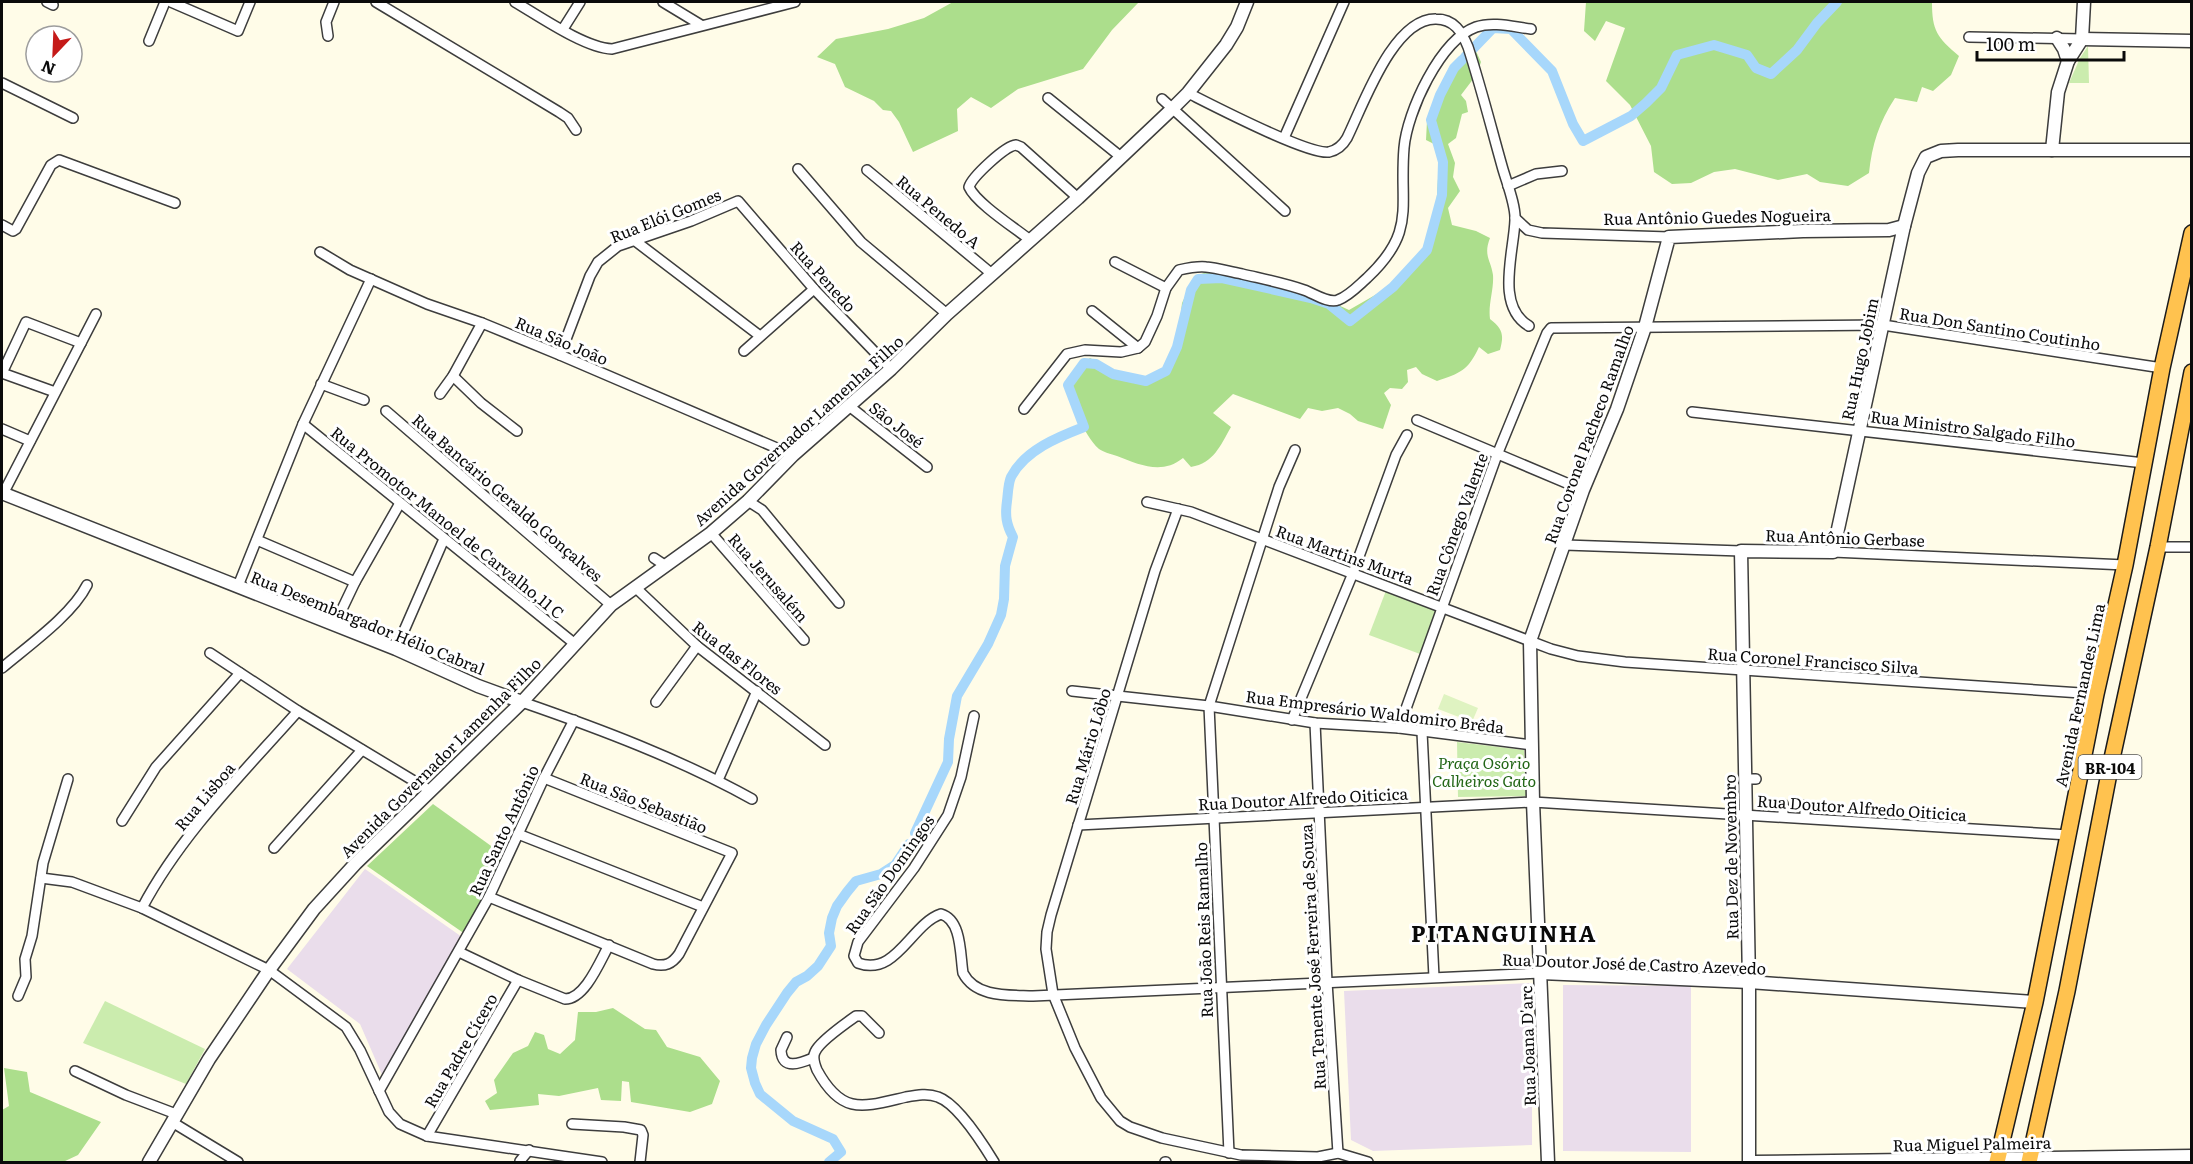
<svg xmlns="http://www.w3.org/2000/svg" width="2193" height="1164" font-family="Literata,serif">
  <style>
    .industrial { fill: #eaddeb }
    .green { fill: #cbecae }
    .forest { fill: #acde8c }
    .pitch { fill: #dff3c1 }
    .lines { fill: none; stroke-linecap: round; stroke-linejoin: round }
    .canal { stroke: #a7d7fb; stroke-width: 10 }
    .minor-casing { stroke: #3d3d3d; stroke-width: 12 }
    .tertiary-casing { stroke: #3d3d3d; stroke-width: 15 }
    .trunk-casing { stroke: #1b1b1b; stroke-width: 18 }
    .minor { stroke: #fff; stroke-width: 9 }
    .tertiary { stroke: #fff; stroke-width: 12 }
    .trunk { stroke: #ffc24f; stroke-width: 15 }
    .labels { text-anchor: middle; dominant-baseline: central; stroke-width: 6; stroke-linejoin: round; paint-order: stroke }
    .shield { fill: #fff; stroke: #545454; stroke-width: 1.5 }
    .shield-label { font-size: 15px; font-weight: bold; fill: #0a0a0a }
    .street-label { font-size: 16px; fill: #0a0a0a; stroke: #fff }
    .park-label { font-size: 16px; font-style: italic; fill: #226616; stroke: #fff }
    .district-label { font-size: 22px; font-weight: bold; letter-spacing: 1.5px; fill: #0a0a0a; stroke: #fff }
  </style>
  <rect width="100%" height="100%" fill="#fffce8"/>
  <g class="industrial">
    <path d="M365 869 462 937 383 1077 360 1024 287 969Z"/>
    <path d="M1532 983V1145L1373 1151 1351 1140 1344 991Z"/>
    <path d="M1563 985 1691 986V1152L1563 1151Z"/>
  </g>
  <g class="green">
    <path d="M2088 46 2089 83H2069L2080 58Z"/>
    <path d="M1387 588 1438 607 1420 654 1369 635Z"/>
    <path d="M1457 742 1524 750 1527 796 1458 797Z"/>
    <path d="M105 1001 205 1049 186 1084 83 1043Z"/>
  </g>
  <g class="forest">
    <path d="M953 2H1139L1112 30 1083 69 1018 89 991 108 971 97 957 109 958 131 913 152 899 122 891 111 883 110 874 101 845 87 835 64 817 57 836 39 888 29 924 18Z"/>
    <path d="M1586 2H1932C1932 31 1937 37 1959 56L1951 75 1933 91 1922 87 1917 102 1895 98C1879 122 1872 145 1869 173L1848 186 1820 182 1807 174 1778 180 1735 169 1714 172 1691 183 1672 184 1654 172 1651 146 1630 105 1606 81 1625 28 1606 21 1595 41 1584 31Z"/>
    <path d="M1475 49 1481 62 1477 74 1461 95 1466 101 1468 112 1462 114 1456 138 1448 144 1455 163 1453 177 1460 191 1448 208 1452 225 1476 231 1490 238C1483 256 1491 260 1493 275 1494 290 1488 304 1490 319 1503 329 1504 335 1500 350L1488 354 1479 347C1468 371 1460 373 1437 381L1422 374 1416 367 1407 370 1408 382 1402 389 1390 388 1384 393 1391 405 1383 429 1358 421 1350 414 1338 408 1322 411 1308 408 1300 419 1233 394 1213 413 1231 427C1220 446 1214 463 1191 467L1183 458C1162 475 1140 465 1117 456 1111 454 1103 452 1099 449 1082 433 1075 407 1068 385L1076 368 1090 358 1127 377H1155L1162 373 1177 347 1182 303 1195 276 1210 271 1275 285 1323 298 1349 310 1389 287 1409 268 1424 249 1435 227 1439 162 1434 144 1426 140 1427 121 1458 60Z"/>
    <path d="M433 804 505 856 465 934 367 866Z"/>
    <path d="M613 1008 645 1029 656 1030 667 1047 700 1057 720 1081 712 1104 690 1112 631 1102 629 1082 622 1081 621 1101 601 1100 598 1088 559 1096 538 1094 539 1105 490 1110 485 1101 497 1093 494 1080 513 1053 528 1046 535 1032 544 1035 548 1049 560 1054 575 1040 578 1012H596Z"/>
    <path d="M4 1068 27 1072 30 1092 101 1122 78 1155 63 1162H2V1110L9 1106Z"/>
  </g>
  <path class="pitch" d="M1444 694 1478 708 1472 722 1438 709Z"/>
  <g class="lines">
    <g class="canal">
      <path d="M1465 57 1493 28 1511 29 1552 71 1573 124 1583 141 1631 116 1646 103 1661 88 1677 55 1714 45 1747 55 1756 68 1771 74 1797 50 1817 23 1837 2"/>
      <path d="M915 833 948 762 949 739 957 696 988 644 1001 615 1004 599 1005 566 1013 537C1006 524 1005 515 1007 501 1008 494 1008 484 1011 477 1025 450 1058 437 1084 427L1068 385 1084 363 1096 364 1113 374 1146 381 1166 371 1177 347 1191 290 1198 279 1222 278 1311 298 1329 304 1350 321 1393 287 1427 250 1442 195 1443 162 1431 120 1440 95 1454 68 1462 60"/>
      <path d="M829 1162 841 1152 833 1139 793 1121 760 1094 755 1083 751 1068 752 1058 756 1044 766 1025 787 993 796 982 807 976 818 966 831 946 829 933 832 918 837 906 847 892 856 881 881 874 895 865 909 844"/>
    </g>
    <g class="minor-casing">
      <g id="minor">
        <path d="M47 2 53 5"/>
        <path d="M171 2 238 31 250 2"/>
        <path d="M376 2 559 112 568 118 576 130"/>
        <path d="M515 2C539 16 585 48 612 49L795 2"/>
        <path d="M663 2 701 25"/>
        <path d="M563 29 580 2"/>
        <path d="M328 36 326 22 334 2"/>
        <path d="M1969 37 2082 39"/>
        <path d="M149 41 165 2"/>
        <path d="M2 83 73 118"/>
        <path d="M1188 93C1212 105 1308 155 1329 152 1338 150 1343 145 1347 138 1363 106 1393 18 1436 19 1454 19 1462 32 1468 47 1481 87 1491 127 1502 166 1506 181 1516 205 1515 220 1514 252 1495 306 1529 326"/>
        <path d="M1048 98 1121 157"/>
        <path d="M1162 99 1285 211"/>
        <path d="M1284 138 1344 2"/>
        <path d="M798 169 861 242 947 314"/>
        <path d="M867 170 992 274"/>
        <path d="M1508 186 1536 174 1562 171"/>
        <path d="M1515 218 1528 230 1542 233 1669 237"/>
        <path d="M2 225 13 231 16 229 51 165 59 160 175 203"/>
        <path d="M634 240 760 336"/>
        <path d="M1030 240C1015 228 976 203 969 187 972 177 1005 146 1016 145L1021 147 1078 198"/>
        <path d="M320 252 350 270 427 304 482 323 560 355 793 455"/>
        <path d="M1115 262 1166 288"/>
        <path d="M1092 311 1138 348"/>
        <path d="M744 351 814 289"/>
        <path d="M560 355 590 276 598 262 618 246 691 221 738 201 814 289 891 369"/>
        <path d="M2 373 26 322 81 343"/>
        <path d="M2 373 55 392"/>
        <path d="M453 376 481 403 517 431"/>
        <path d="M321 384 364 400"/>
        <path d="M440 394 453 376 482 323"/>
        <path d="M849 406 927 467"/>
        <path d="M1024 409 1067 354 1085 350 1121 352 1138 348 1145 342 1157 316 1166 288 1179 270C1188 268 1197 266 1206 267 1218 268 1230 272 1242 274 1263 279 1284 283 1304 290 1313 293 1329 304 1338 300 1349 296 1358 286 1367 278 1417 231 1399 208 1404 148 1407 112 1440 40 1476 27 1493 21 1514 27 1531 29"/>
        <path d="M386 411 611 605"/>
        <path d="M1692 412 2144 463"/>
        <path d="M1417 420 1583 490"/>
        <path d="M303 424 575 644"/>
        <path d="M2 429 30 441"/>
        <path d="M3 494 96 314"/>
        <path d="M748 501 762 510 839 603"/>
        <path d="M1147 502 1191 512 1551 649 1578 656 1625 662 2096 694"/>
        <path d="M1178 509 1155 571 1051 915 1047 932 1046 949 1053 994 1075 1048 1101 1098 1120 1121 1130 1127 1162 1138 1241 1155 1318 1157 1338 1153 1368 1162"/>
        <path d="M711 533 804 640"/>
        <path d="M257 540 355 582"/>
        <path d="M1565 545 1741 551"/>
        <path d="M2158 547H2192"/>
        <path d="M1833 552 2125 565"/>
        <path d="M654 558 666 566"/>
        <path d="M238 586 303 424 371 279"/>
        <path d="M636 588 697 646 825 745"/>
        <path d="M335 624 355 582 400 503"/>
        <path d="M396 649 444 539"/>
        <path d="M210 653 298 711 429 790"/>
        <path d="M2 668C28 646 72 615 87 585"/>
        <path d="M1072 691 1209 706 1315 723 1399 728 1532 745"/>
        <path d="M522 702C600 729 680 759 752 799"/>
        <path d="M656 702 697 646"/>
        <path d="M974 716 961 777 948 815 914 868 858 942 854 956 858 963C896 977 911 924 941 914 962 920 960 955 963 973 976 998 1009 995 1033 996L1541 973"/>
        <path d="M1292 720 1353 573 1396 455 1407 435"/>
        <path d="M1315 723 1327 982 1338 1153"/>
        <path d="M1399 728 1497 455 1547 333 1551 328 1883 325 2162 368"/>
        <path d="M1422 732 1434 977"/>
        <path d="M1745 779H1756"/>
        <path d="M718 780 757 691"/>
        <path d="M1805 805V818"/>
        <path d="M1783 816V804"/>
        <path d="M122 821 156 767 240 673"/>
        <path d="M1078 825 1533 802 2069 835"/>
        <path d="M518 834 703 907"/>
        <path d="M274 848 362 750"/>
        <path d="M41 878 72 882 142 908 269 970 346 1027 360 1050 389 1112 400 1124 427 1136 602 1162"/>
        <path d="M489 897 653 964C665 967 672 964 679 954L732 853 544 778"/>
        <path d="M142 908C181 834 243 773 298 711"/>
        <path d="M459 952 518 980 565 999C585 999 600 961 609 945"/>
        <path d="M18 996 26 977 25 959 32 936 43 863 68 779"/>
        <path d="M879 1033 862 1016H856C846 1023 819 1042 815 1052 812 1058 815 1065 817 1070 842 1116 863 1107 906 1097 917 1095 928 1093 938 1097 958 1104 983 1144 994 1162"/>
        <path d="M787 1037 781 1050C782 1071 801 1063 813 1058"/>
        <path d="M75 1071 126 1095 176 1114"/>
        <path d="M379 1091 489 897 544 778 574 720"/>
        <path d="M172 1122 238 1162"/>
        <path d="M572 1124 624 1127 641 1130 643 1135 640 1162"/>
        <path d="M427 1136 518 980"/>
        <path d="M1229 1153 1209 706 1279 487 1295 450"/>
        <path d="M520 1161 529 1150"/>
        <path d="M1165 1162H1166"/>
      </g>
    </g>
    <g class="tertiary-casing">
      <g id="tertiary">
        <path d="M2057 38 2064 49 2068 61"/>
        <path d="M2082 39 2192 41"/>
        <path d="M2052 150 2058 92 2068 61 2082 39 2084 2"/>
        <path d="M2 493 396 649 478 686 522 702"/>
        <path d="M1541 973 1749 982 2035 1002"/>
        <path d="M149 1162 209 1059 269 970 314 909 356 863 522 702 611 605 711 533 748 501 793 455 891 369 947 314 1078 198 1172 109 1188 93 1226 45 1237 27 1247 2"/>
        <path d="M1548 1162 1533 802 1530 641 1583 490 1617 409 1645 327 1669 237 1803 231 1889 230 1904 226"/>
        <path d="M1749 1162V982L1741 551 1833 552 1904 226 1918 173 1926 157 1941 151 1958 150H2192"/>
        <path d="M1754 1162 2192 1156"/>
      </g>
    </g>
    <g class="trunk-casing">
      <g id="trunk">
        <path d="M1997 1162 2035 1002 2096 694 2125 565 2162 368 2192 233"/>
        <path d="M2029 1162 2067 991 2111 763 2158 547 2192 372"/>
      </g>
    </g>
    <use href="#minor" class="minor"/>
    <use href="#tertiary" class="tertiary"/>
    <use href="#trunk" class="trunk"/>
  </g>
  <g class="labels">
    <rect class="shield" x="2078.5" y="755" width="63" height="24" rx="4.5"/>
    <g class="shield-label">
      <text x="2110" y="767">BR-104</text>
    </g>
    <g class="street-label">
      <text transform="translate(939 211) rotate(40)">Rua Penedo A</text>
      <text transform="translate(665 215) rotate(-22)">Rua Elói Gomes</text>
      <text transform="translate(1717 216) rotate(-1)">Rua Antônio Guedes Nogueira</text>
      <text transform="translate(824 276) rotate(48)">Rua Penedo</text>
      <text transform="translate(2000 328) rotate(9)">Rua Don Santino Coutinho</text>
      <text transform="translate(562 340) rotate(23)">Rua São João</text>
      <text transform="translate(1859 359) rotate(-78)">Rua Hugo Jobim</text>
      <text transform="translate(897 424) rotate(38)">São José</text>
      <text transform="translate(1973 428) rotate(7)">Rua Ministro Salgado Filho</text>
      <text transform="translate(798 430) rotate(-42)">Avenida Governador Lamenha Filho</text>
      <text transform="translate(1588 434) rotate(-70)">Rua Coronel Pacheco Ramalho</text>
      <text transform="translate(508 497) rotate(41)">Rua Bancário Geraldo Gonçalves</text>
      <text transform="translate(448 522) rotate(39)">Rua Promotor Manoel de Carvalho,11 C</text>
      <text transform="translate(1456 524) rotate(-70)">Rua Cônego Valente</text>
      <text transform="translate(1845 537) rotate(2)">Rua Antônio Gerbase</text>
      <text transform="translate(1345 554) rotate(20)">Rua Martins Murta</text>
      <text transform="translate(769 577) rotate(49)">Rua Jerusalém</text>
      <text transform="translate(368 622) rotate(22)">Rua Desembargador Hélio Cabral</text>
      <text transform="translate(738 657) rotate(38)">Rua das Flores</text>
      <text transform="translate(1813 660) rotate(4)">Rua Coronel Francisco Silva</text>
      <text transform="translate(2079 695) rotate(-78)">Avenida Fernandes Lima</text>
      <text transform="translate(1375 711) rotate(7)">Rua Empresário Waldomiro Brêda</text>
      <text transform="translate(1087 746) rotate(-73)">Rua Mário Lôbo</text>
      <text transform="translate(440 757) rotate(-45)">Avenida Governador Lamenha Filho</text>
      <text transform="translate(204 796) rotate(-50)">Rua Lisboa</text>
      <text transform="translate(1303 798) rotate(-3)">Rua Doutor Alfredo Oiticica</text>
      <text transform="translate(644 802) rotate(22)">Rua São Sebastião</text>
      <text transform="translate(1862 807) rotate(4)">Rua Doutor Alfredo Oiticica</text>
      <text transform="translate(503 830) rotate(-65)">Rua Santo Antônio</text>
      <text transform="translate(1730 857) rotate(-91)">Rua Dez de Novembro</text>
      <text transform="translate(889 874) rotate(-55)">Rua São Domingos</text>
      <text transform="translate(1203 930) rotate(-92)">Rua João Reis Ramalho</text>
      <text transform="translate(1312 957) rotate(-93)">Rua Tenente José Ferreira de Souza</text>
      <text transform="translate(1634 963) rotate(2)">Rua Doutor José de Castro Azevedo</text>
      <text transform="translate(1527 1046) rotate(-92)">Rua Joana D'arc</text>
      <text transform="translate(460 1050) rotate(-60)">Rua Padre Cícero</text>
      <text transform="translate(1972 1143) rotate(-1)">Rua Miguel Palmeira</text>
    </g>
    <g class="park-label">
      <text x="1484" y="762">Praça Osório<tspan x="1484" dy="18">Calheiros Gato</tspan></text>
    </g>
    <g class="district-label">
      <text x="1504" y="932">PITANGUINHA</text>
    </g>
  </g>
  <rect width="2193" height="1164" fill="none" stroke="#0a0a0a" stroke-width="6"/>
  <g transform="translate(54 54) rotate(203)"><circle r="28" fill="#ffffff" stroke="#9d9d9d" stroke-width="1.5"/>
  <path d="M0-4.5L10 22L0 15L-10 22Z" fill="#c51a18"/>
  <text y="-9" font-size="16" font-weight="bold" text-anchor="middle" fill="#0a0a0a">N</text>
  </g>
  <path d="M1977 51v9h147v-9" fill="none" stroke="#0a0a0a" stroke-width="3"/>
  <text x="1986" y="51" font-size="18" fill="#0a0a0a" stroke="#ffffff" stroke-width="4.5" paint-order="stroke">100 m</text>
</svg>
